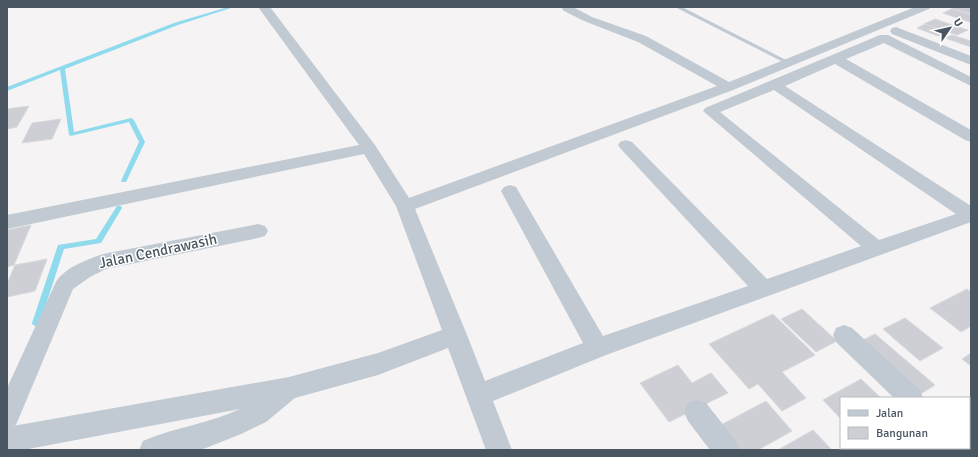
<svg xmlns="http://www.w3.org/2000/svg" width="978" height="457" font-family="Signika,sans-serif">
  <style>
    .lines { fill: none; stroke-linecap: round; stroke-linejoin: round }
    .stream { fill: #90daee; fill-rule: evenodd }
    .building { fill: #cdcfd5; stroke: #d7d9de }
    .lane { fill: #c1cad2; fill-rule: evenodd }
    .street { fill: #c1cad2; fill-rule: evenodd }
    .labels { text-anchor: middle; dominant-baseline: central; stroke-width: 3; stroke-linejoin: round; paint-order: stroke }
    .street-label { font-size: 15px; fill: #4a5661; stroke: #fff }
  </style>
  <rect width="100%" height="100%" fill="#f5f3f3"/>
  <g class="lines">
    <g class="stream">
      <path d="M228 7H234L178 25 65 69 74 132 131 118 134 120 145 142 126 182H122L121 181 139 142 129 122 71 136 69 135 60 70 7 91V87L174 23Z"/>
      <path d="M117 206H121L122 208 101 243 64 249 40 323 39 325 36 326 33 325 32 323 58 245 96 239Z"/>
    </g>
  </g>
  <g class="building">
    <path d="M971 7V14L951 8 952 7Z"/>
    <path d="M952 9 971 15V21L969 22 943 13Z"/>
    <path d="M935 19 968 30 957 35 924 24Z"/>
    <path d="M925 24 946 32 938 36 917 28Z"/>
    <path d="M952 35 971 41V47L945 38Z"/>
    <path d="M29 106 17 127 7 129V109Z"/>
    <path d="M61 119 52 139 22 143 32 123Z"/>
    <path d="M31 225 14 265 7 267V230Z"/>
    <path d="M47 259 35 291 7 297V284L15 265Z"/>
    <path d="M967 289 971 292V326L961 332 930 308Z"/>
    <path d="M802 309 837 341 816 352 781 319Z"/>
    <path d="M773 314 815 355 782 372 806 398 782 411 758 384 749 389 709 344Z"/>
    <path d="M905 318 943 348 920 361 883 329Z"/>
    <path d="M875 334 935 385 914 398 855 344Z"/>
    <path d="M971 353V366L962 359Z"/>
    <path d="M678 365 692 383 711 373 728 393 669 422 640 383Z"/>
    <path d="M861 379 881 398H841V419L823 400Z"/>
    <path d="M766 401 792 431 758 450H738L719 426Z"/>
    <path d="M813 430 832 450H778Z"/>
  </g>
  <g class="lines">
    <path class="lane" d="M675 7H682L790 62 785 63Z"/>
    <g class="street">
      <path d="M258 7H270L375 145 409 198 717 86 638 42 584 21 564 11 562 9 564 7H573L592 17 646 36 729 82 915 7H931L929 9 733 90 415 209 467 335 485 381 583 343 501 191 504 187 510 185 516 187 603 336 748 286 620 148 618 145 620 142 626 140 632 142 767 279 861 246 703 111 705 108 880 35H888L971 77V86L884 43 846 59 971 130V142L965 140 835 64 785 86 971 206V222L606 355 493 401 512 450H486L448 348 378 375 295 398 266 422 241 434 206 448 198 450H139L143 441C174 427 209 424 240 409L23 450H7V388L55 284C63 268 86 260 103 254L258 224 265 226 268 231 265 236 258 238 106 269 90 277 73 289 16 425 13 426 289 377 378 353 442 330 396 206 364 154 7 229V215L359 145ZM774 90 956 214 879 240 720 112Z"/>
      <path d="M896 27 971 56V65L892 34 890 31 892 28Z"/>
      <path d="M844 325 852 328 920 390 923 398H894L836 342 833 335 836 328Z"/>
      <path d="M697 400 706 403 736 441 740 450H710L688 421 684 412 688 403Z"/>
      <path d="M969 437 971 438V450H951V448H969Z"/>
    </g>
  </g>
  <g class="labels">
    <g class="street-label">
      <text transform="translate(158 251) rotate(-12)">Jalan Cendrawasih</text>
    </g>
  </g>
  <rect width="978" height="457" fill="none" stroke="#4a5661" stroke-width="16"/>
  <rect x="840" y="397" width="130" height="52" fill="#ffffff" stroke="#b7bbc0"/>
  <rect x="848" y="410" width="20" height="6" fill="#c1cad2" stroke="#b7bbc0"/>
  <text x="876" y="417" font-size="12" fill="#4a5661">Jalan</text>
  <rect x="848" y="427" width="20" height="12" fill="#cdcfd5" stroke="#b7bbc0"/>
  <text x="876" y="437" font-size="12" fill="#4a5661">Bangunan</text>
  <g transform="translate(950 28) rotate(56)" stroke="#ffffff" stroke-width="3" paint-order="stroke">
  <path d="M0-3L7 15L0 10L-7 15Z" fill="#4a5661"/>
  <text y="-6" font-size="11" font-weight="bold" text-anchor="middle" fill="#4a5661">U</text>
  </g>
</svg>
